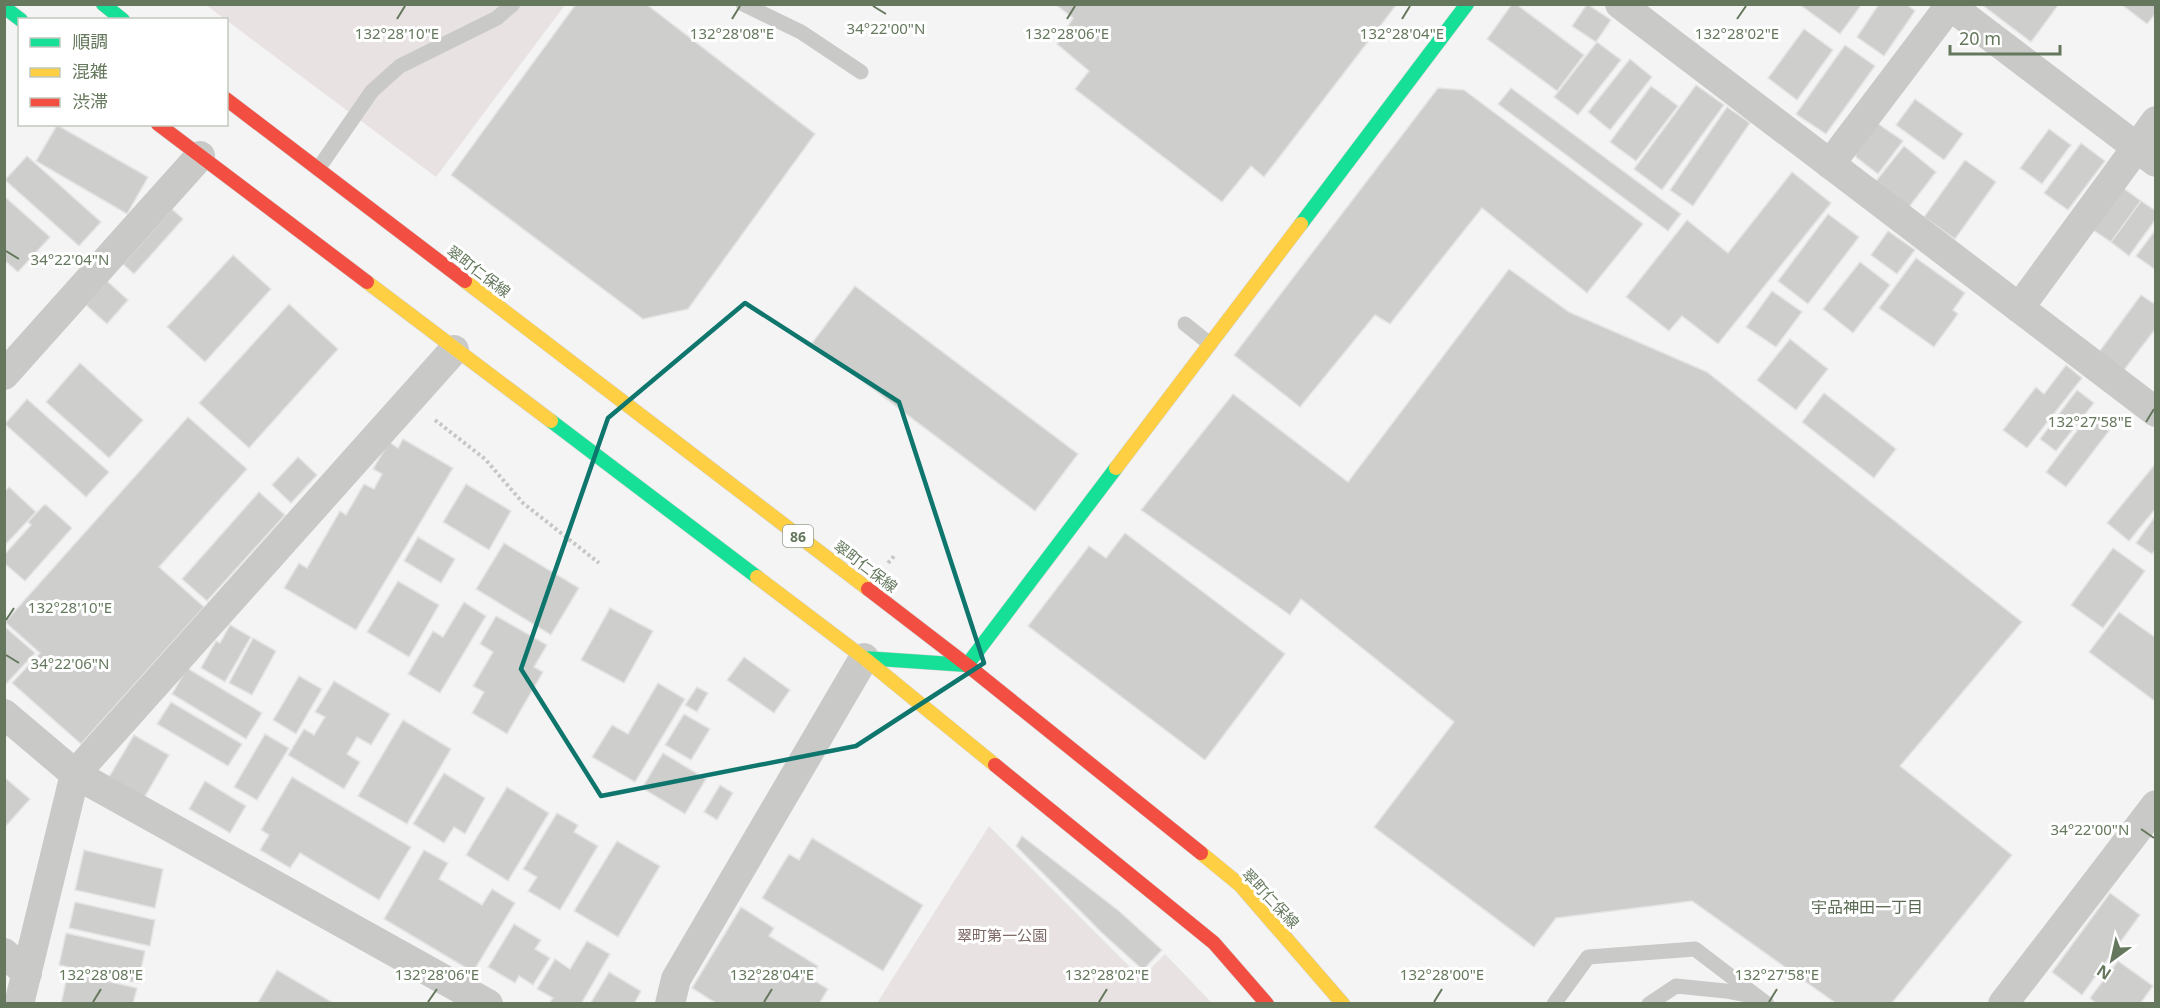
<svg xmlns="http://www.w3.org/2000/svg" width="2160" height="1008" font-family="'Noto Sans','Noto Sans JP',sans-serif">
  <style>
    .green { fill: #e8e2e3 }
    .building { fill: #cecfcd; stroke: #e4e4e4; stroke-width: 1.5 }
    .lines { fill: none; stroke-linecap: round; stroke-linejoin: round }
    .fast-casing { stroke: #d1d2d1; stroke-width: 15 }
    .slow-casing { stroke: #d1d2d1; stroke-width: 15 }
    .jam-casing { stroke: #d1d2d1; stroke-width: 15 }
    .path { stroke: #c5c7c5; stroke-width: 4; stroke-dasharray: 3 3; stroke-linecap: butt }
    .lane { stroke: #c9cac8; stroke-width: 15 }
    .street { stroke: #c9cac8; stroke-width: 30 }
    .fast { stroke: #16e098; stroke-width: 14 }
    .slow { stroke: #ffcf43; stroke-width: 14 }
    .jam { stroke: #f24e42; stroke-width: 14 }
    .marked { fill: none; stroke: #0f766e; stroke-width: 4.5; stroke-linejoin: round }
    .ticks { fill: none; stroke: #65785d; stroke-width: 2 }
    .labels { text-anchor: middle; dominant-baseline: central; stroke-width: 6; stroke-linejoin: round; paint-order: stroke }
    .shield { fill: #fff; stroke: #93a08e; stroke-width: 1.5 }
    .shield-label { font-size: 14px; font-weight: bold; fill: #65785d }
    .street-label { font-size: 15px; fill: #65785d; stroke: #fff }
    .park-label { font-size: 15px; fill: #7b6664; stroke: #fff }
    .neighbourhood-label { font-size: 16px; fill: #5a6953; stroke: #fff }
    .ticks-label { font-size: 15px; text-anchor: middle; fill: #65785d; stroke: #fff; stroke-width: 6; stroke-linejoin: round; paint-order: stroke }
  </style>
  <rect width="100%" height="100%" fill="#f5f4f5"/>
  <g class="green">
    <path d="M206 5H565L436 177Z"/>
    <path d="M989 826 1141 978 1165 954 1212 1003H877Z"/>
  </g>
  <g class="building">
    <path d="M576 4H646L815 134 688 309 643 319 451 175Z"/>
    <path d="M1055 4H1397L1264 177 1251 166 1222 202 1075 89 1089 71 1057 44 1073 18Z"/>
    <path d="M1512 4H1516L1584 55 1557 91 1487 39Z"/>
    <path d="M1587 4 1611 20 1596 42 1572 26Z"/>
    <path d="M1799 4H1862L1840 34Z"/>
    <path d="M1879 4H1906L1915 11 1884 56 1857 37Z"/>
    <path d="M1981 4H2059L2031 42Z"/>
    <path d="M2121 4H2156V13L2147 24Z"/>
    <path d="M1804 29 1833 50 1797 100 1768 78Z"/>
    <path d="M1597 42 1621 60 1578 115 1554 97Z"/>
    <path d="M1845 45 1875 66 1826 134 1796 114Z"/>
    <path d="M1630 59 1652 77 1610 130 1588 112Z"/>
    <path d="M1696 85 1724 105 1662 190 1634 169Z"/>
    <path d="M1651 86 1678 106 1636 161 1610 142Z"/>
    <path d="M1438 88 1464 90 1643 224 1587 293 1482 208 1390 324 1375 315 1300 407 1234 355Z"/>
    <path d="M1511 88 1681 214 1668 231 1498 104Z"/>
    <path d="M1915 99 1963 134 1944 160 1896 125Z"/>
    <path d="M1727 107 1750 123 1693 206 1670 190Z"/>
    <path d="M1874 121 1903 141 1878 174 1856 157 1855 146Z"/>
    <path d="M57 125 148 177 127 214 36 161Z"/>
    <path d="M2049 129 2071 145 2042 184 2020 168Z"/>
    <path d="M2081 143 2105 161 2068 210 2044 193Z"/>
    <path d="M1904 146 1936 172 1909 207 1876 181Z"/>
    <path d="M27 156 101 222 79 246 5 180Z"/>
    <path d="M1965 160 1996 182 1955 239 1924 217Z"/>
    <path d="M1792 172 1831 203 1718 344 1682 316 1669 331 1626 297 1687 220 1728 253Z"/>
    <path d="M2123 188 2141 201 2111 242 2093 230Z"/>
    <path d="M4 196 50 237 18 272 4 260Z"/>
    <path d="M2141 201 2156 211V219L2129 256 2111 242Z"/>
    <path d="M172 209 183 219 134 274 123 264Z"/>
    <path d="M1828 214 1859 237 1808 304 1778 281Z"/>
    <path d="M2156 229V270L2136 256Z"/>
    <path d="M1888 231 1915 250 1897 274 1871 255Z"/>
    <path d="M233 255 271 289 205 362 167 327Z"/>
    <path d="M1916 258 1965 293 1953 310 1958 314 1934 347 1879 308Z"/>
    <path d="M1860 262 1890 285 1853 333 1823 309Z"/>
    <path d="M1509 269 1569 312 1707 372 2022 622 1900 766 2012 855 1891 1004H1837L1692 901 1556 918 1534 947 1374 827 1454 722 1301 599 1290 615 1141 510 1233 394 1348 482Z"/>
    <path d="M107 281 128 300 107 324 86 305Z"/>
    <path d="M855 286 1078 454 1035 511 812 343Z"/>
    <path d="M1772 291 1802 312 1776 347 1746 327Z"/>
    <path d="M2141 295 2153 303 2156 299V328L2124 370 2099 352Z"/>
    <path d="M289 304 338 349 249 448 199 403Z"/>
    <path d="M1790 339 1828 369 1796 410 1757 380Z"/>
    <path d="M80 363 143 420 109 458 46 402Z"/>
    <path d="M2066 365 2082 378 2027 448 2003 430 2036 387 2044 394Z"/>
    <path d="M2077 390 2094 403 2056 451 2040 439Z"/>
    <path d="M1824 393 1896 449 1874 478 1802 422Z"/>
    <path d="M27 399 109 472 86 497 5 424Z"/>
    <path d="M2088 416 2109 431 2066 487 2046 472Z"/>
    <path d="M188 417 247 469 159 567 204 607 81 744 12 683 40 653 5 622Z"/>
    <path d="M403 439 453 468 356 630 284 588 299 563 307 568 340 511 346 515 364 484 374 489 382 474 373 469 389 442 398 448Z"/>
    <path d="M298 457 317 475 291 503 272 485Z"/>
    <path d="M2156 463V508L2129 541 2107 523Z"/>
    <path d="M466 484 511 511 489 550 443 522Z"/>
    <path d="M9 487 36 512 4 546V492Z"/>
    <path d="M259 492 285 515 207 601 182 579Z"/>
    <path d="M45 504 72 528 25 581 4 563V555L31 525 28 522Z"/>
    <path d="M2156 515V549L2152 554 2136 543Z"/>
    <path d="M1125 533 1285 654 1205 760 1028 626 1089 546 1106 558Z"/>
    <path d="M418 537 455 559 441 583 404 561Z"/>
    <path d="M504 543 579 588 551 635 476 589Z"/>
    <path d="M2113 548 2145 571 2103 628 2071 605Z"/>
    <path d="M398 581 439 605 409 657 367 632Z"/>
    <path d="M464 602 486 616 440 693 408 674 433 631 443 637Z"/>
    <path d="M610 608 653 631 624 683 581 660Z"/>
    <path d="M2119 612 2156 638V702L2089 652Z"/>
    <path d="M496 616 547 645 534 667 543 672 507 734 472 713 484 692 473 686 493 652 480 644Z"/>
    <path d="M230 625 251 637 225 682 201 668 216 641 220 643Z"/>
    <path d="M4 626 35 653 4 686Z"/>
    <path d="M253 638 276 651 252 695 229 683Z"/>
    <path d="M744 657 790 690 774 713 727 680Z"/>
    <path d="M187 668 262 713 246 739 172 694Z"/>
    <path d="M299 676 322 689 296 734 273 720Z"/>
    <path d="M334 681 390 714 371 745 357 737 347 754 360 762 344 789 288 755 304 729 314 735 325 717 315 712Z"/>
    <path d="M658 683 685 699 635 782 592 757 612 725 628 734Z"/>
    <path d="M697 687 708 693 697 712 685 705Z"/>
    <path d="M171 702 242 744 228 766 157 724Z"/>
    <path d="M684 714 710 729 691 760 665 745Z"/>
    <path d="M403 720 451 749 407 824 358 796Z"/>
    <path d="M265 734 289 748 257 800 234 787Z"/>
    <path d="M134 735 169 755 144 798 109 777Z"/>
    <path d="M663 753 706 779 685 814 642 788Z"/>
    <path d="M444 773 485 798 465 834 454 827 444 843 413 824Z"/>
    <path d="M4 777 30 799 4 828Z"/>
    <path d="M292 777 411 847 379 900 300 853 290 868 260 850 269 835 261 830Z"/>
    <path d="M205 781 246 806 230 833 189 809Z"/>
    <path d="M720 785 733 793 717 820 704 812Z"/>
    <path d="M507 787 549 813 508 881 466 855Z"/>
    <path d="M557 813 578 825 574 832 598 846 560 910 528 891 537 877 523 869Z"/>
    <path d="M1022 836 1119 911 1162 950 1143 970 1101 932 1016 846Z"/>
    <path d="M812 838 923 905 883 971 762 898 789 854 799 860Z"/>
    <path d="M617 841 660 866 618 937 574 911Z"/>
    <path d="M84 850 163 869 155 908 75 890Z"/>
    <path d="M424 850 448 863 439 879 482 905 492 889 515 903 473 972 384 919Z"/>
    <path d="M2110 893 2140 915 2082 995 2052 972Z"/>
    <path d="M75 902 155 920 150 946 69 928Z"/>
    <path d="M741 907 774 928 769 936 818 966 810 978 828 989 819 1004H717L692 988Z"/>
    <path d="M514 924 541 940 535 949 550 958 533 985 519 976 515 983 488 967Z"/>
    <path d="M66 933 145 951 138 983 59 965Z"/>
    <path d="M587 941 610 954 581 1004H553L550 1002 553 998 537 989 555 959 570 969Z"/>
    <path d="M2118 961 2153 986 2140 1004H2097L2090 998Z"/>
    <path d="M277 970 335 1004H257Z"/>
    <path d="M68 972 137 988 133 1004H61Z"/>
    <path d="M609 972 641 991 634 1004H590Z"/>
  </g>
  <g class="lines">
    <g class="fast-casing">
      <g id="fast">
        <path d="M103 4 123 20"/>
        <path d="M4 7 21 20"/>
        <path d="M1301 224 1467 4"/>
        <path d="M551 421 757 577"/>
        <path d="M864 658 967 665 1116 468"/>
      </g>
    </g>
    <g class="slow-casing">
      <g id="slow">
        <path d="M465 281 868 589"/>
        <path d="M367 282 551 421"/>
        <path d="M1116 468 1301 224"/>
        <path d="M757 577 864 658 995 765"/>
        <path d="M1201 853 1240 885 1343 1004"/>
      </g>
    </g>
    <g class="jam-casing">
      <g id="jam">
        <path d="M226 99 465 281"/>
        <path d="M158 124 367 282"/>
        <path d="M868 589 967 665 1201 853"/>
        <path d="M995 765 1214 943 1267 1004"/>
      </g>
    </g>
    <g class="path">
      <path d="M435 420 485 459 523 503 599 563"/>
      <path d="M888 563 895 555"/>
    </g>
    <g class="lane">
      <path d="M743 4 801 32 861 72"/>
      <path d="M318 169 372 91 400 66 497 18 513 4"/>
      <path d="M1185 324 1210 344"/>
      <path d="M1554 1004 1588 957 1695 949 1767 1004"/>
      <path d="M1649 1004 1676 986 1726 991 1757 997"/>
    </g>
    <g class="street">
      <path d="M1620 4 2156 412"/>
      <path d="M1948 4 2156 162"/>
      <path d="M1830 164 1951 4"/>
      <path d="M2019 308 2156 121"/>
      <path d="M4 375 200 156"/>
      <path d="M4 714 75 774 488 1004"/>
      <path d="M4 953 27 973"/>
      <path d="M19 1004 75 774 454 350"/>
      <path d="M670 1004 676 979 864 658"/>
      <path d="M2003 1004 2156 805"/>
    </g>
    <use href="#fast" class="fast"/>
    <use href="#slow" class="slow"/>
    <use href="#jam" class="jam"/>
  </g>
  <path class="marked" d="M745 303 899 402 984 663 856 746 601 796 521 669 608 418Z"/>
  <path class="ticks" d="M873 6 886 14M397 19 405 6M732 19 740 6M1067 19 1075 6M1402 19 1410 6M1737 19 1746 6M6 251 19 259M2146 422 2154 409M6 620 14 608M6 655 19 663M2141 829 2154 838M93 1002 101 989M428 1002 437 989M764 1002 772 989M1099 1002 1107 989M1434 1002 1442 989M1769 1002 1777 989"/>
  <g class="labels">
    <rect class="shield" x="783" y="525" width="30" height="22" rx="4.5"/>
    <g class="shield-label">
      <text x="798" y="536">86</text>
    </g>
    <g class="street-label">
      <text transform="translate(479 271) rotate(37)">翠町仁保線</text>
      <text transform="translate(866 566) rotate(37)">翠町仁保線</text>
      <text transform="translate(1271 898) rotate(47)">翠町仁保線</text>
    </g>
    <g class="park-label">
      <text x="1002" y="935">翠町第一公園</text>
    </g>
    <g class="neighbourhood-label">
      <text x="1867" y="907">宇品神田一丁目</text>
    </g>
  </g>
  <g class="ticks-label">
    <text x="886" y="34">34°22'00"N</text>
    <text x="397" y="39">132°28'10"E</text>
    <text x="732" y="39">132°28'08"E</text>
    <text x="1067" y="39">132°28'06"E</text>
    <text x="1402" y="39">132°28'04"E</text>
    <text x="1737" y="39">132°28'02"E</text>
    <text x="70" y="265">34°22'04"N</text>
    <text x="2090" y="427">132°27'58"E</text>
    <text x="70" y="613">132°28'10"E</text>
    <text x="70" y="669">34°22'06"N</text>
    <text x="2090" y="835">34°22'00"N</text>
    <text x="101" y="980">132°28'08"E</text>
    <text x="437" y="980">132°28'06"E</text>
    <text x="772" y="980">132°28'04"E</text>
    <text x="1107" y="980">132°28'02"E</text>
    <text x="1442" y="980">132°28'00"E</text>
    <text x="1777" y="980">132°27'58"E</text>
  </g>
  <rect width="2160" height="1008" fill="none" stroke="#65785d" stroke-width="12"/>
  <rect x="18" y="18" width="210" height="108" fill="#ffffff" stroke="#c1c9be" stroke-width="1.5"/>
  <rect x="30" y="38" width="30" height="9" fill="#16e098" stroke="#c1c9be" stroke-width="1.5"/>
  <text x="72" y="48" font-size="18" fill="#65785d">順調</text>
  <rect x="30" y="68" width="30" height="9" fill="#ffcf43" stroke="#c1c9be" stroke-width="1.5"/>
  <text x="72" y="78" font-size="18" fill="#65785d">混雑</text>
  <rect x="30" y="98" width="30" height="9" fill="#f24e42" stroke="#c1c9be" stroke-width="1.5"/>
  <text x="72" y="108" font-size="18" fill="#65785d">渋滞</text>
  <g transform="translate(2112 960) rotate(213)" stroke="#ffffff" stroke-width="4.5" paint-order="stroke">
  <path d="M0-4.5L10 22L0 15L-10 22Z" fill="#65785d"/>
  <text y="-9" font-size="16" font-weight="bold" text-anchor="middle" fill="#65785d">N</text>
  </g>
  <path d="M1950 45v9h110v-9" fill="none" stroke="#65785d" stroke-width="3"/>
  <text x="1959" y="45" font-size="18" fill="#65785d" stroke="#ffffff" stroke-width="4.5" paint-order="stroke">20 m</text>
</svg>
